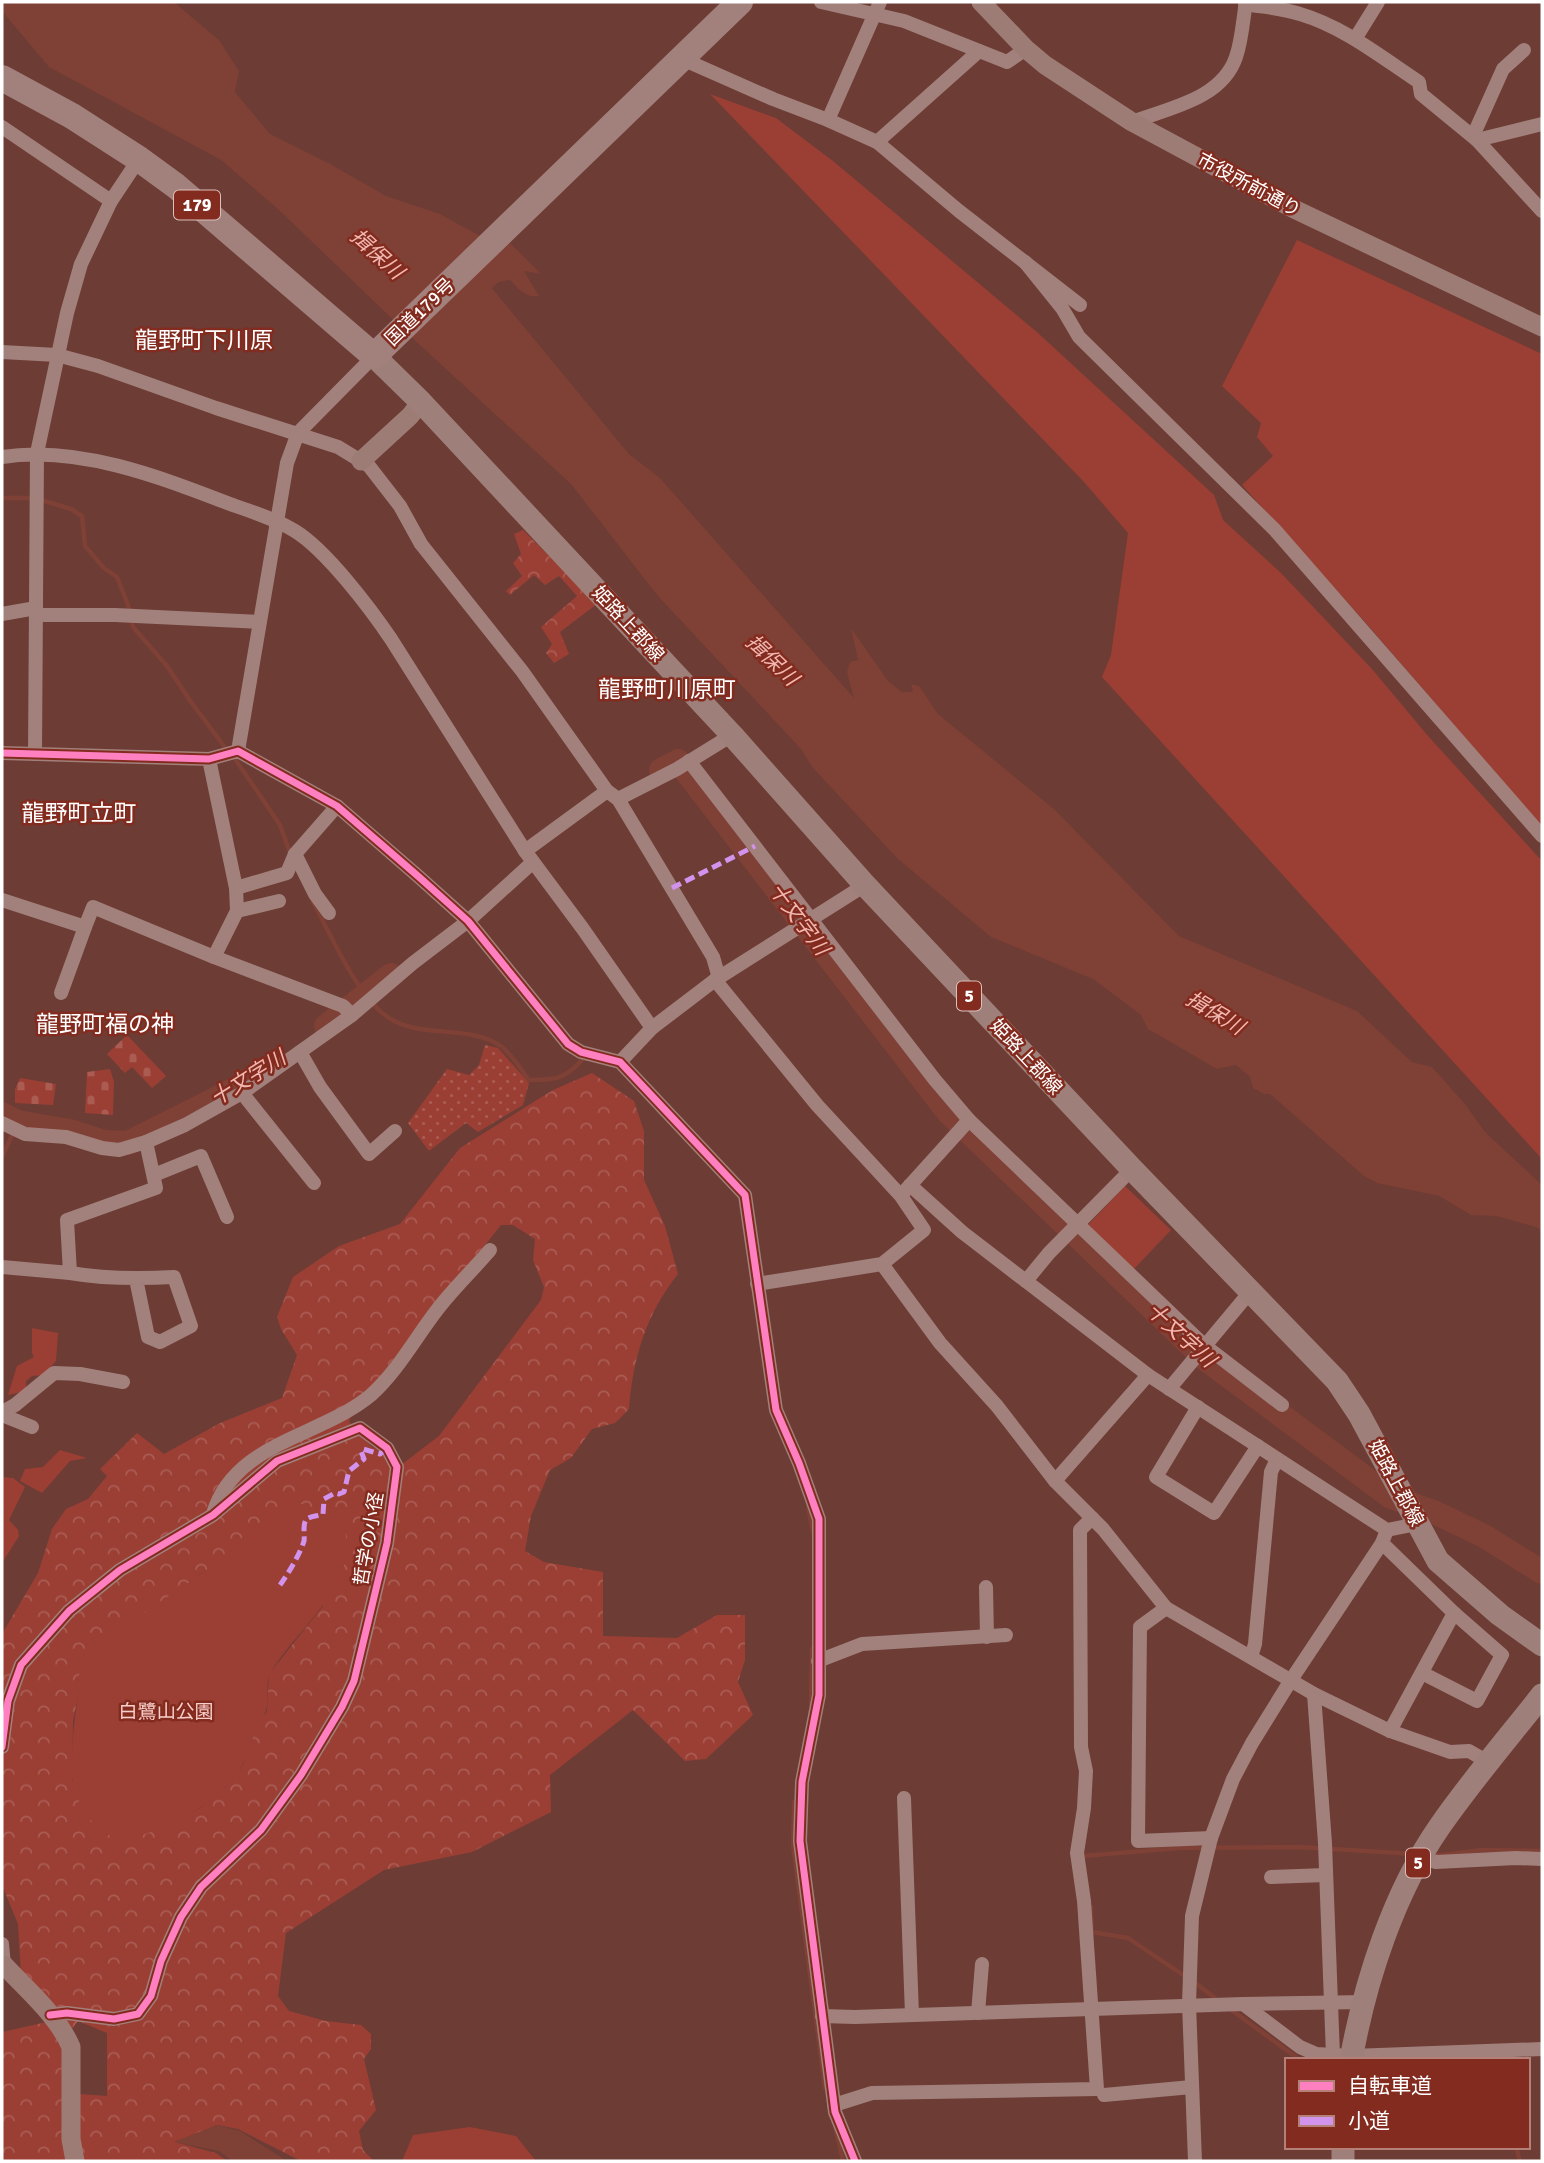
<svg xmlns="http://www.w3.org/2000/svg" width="1544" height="2163" font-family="Signika,'Noto Sans JP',sans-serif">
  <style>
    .grass { fill: url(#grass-dots) }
    .forest { fill: url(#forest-crowns); fill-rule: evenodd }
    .cemetery { fill: url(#cemetery-stones) }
    .green { fill: #9b3f35 }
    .water { fill: #7f4036 }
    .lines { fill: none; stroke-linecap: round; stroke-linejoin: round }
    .stream { stroke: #7f4036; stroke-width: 4.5 }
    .river { stroke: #7f4036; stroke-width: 24 }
    .street { stroke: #a2807b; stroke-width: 14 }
    .secondary { stroke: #9e7c76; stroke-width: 19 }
    .primary { stroke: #9f7f79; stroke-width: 23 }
    .highway { stroke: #a2817c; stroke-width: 26 }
    .quiet { stroke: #d193ec; stroke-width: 5; stroke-dasharray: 10 5; stroke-linecap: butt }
    .cycleway-casing { stroke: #832b1e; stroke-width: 11 }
    .cycleway { stroke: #ff80c0; stroke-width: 7 }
    .labels { text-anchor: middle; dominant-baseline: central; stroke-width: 5; stroke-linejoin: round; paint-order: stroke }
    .shield { fill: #832b1e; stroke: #dabfbc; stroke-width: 2 }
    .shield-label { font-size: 18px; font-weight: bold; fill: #fff }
    .street-label { font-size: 19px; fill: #fff; stroke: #832b1e }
    .park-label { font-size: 19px; fill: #f7cec9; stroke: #832b1e }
    .water-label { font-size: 21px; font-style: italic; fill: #f1b7b0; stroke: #832b1e }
    .quarter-label { font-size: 23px; fill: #fff; stroke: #832b1e }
  </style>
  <defs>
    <pattern id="grass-dots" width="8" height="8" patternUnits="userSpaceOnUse" patternTransform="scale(1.75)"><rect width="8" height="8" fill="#9b3f35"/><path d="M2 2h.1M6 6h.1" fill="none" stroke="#aa5c53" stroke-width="1.8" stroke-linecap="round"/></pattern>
    <pattern id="forest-crowns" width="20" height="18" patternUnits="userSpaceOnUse" patternTransform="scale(1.75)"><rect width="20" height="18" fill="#9b3f35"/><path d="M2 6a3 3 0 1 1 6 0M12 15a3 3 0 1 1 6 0" fill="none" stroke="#aa5c53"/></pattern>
    <pattern id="cemetery-stones" width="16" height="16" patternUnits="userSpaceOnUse" patternTransform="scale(1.75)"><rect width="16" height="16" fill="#9b3f35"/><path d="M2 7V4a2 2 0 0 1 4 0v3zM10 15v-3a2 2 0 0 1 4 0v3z" fill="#aa5c53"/></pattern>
  </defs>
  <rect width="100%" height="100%" fill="#6c3c35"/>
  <path class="grass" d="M485 1045 498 1048 529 1083 523 1105 478 1132 466 1123 429 1151 408 1123 447 1069 469 1075 479 1065Z"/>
  <g class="forest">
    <path d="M523 530 597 604 560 632 569 654 554 663 546 653 552 644 541 627 577 596 559 576 545 585 534 575 510 595 506 591 522 576 513 563 521 554 514 534Z"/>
    <path d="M592 1073 634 1101 644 1131V1180L665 1226 678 1274C646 1314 633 1358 629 1409L615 1423 592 1429 571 1458 550 1470 531 1516 525 1551 544 1562 603 1572V1636L677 1638 717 1615H745V1660L738 1682 753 1715 706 1759 685 1761 633 1710 550 1775 551 1812 472 1852 384 1870 286 1933 278 1996 289 2011 326 2021 361 2025 371 2034V2049L364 2059 376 2110 359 2131 363 2150 374 2161H301L238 2129 217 2125 175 2142 216 2153 227 2161H2V2032L47 2022 21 1975 18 1924 2 1885V1634L38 1573 52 1529 66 1509 88 1499 107 1476 100 1469 137 1433 164 1454 220 1423 282 1398 297 1355 281 1329 277 1317 293 1277 339 1246 400 1224 460 1148 553 1090ZM501 1225H513L535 1239 533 1260 544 1287 541 1300 439 1436 401 1465 398 1456 372 1447 349 1422 353 1410ZM287 1507 323 1606 269 1674 267 1711 255 1730 243 1765 225 1787 200 1808 167 1826 117 1838 72 1781 73 1721 77 1702V1680L93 1657 121 1632 218 1562 267 1520ZM78 2021 107 2033V2096L80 2094 72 2029Z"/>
  </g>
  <g class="cemetery">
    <path d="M127 1035 166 1076 152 1088 132 1067 125 1073 107 1054Z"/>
    <path d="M110 1069 114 1082 113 1115 85 1113 87 1072Z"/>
    <path d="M20 1078 56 1084 53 1105 15 1103V1089Z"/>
  </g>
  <g class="green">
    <path d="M710 94 776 118 833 161 1038 333 1214 495 1223 520 1281 573 1372 669 1428 736 1542 861V1159L1102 677 1111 655 1128 533 1084 482Z"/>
    <path d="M1297 240 1542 354V827L1366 623 1242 485 1273 456 1257 437 1261 423 1222 386Z"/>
    <path d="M1125 1186 1171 1230 1132 1271 1086 1227Z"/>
    <path d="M32 1328 58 1333 56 1361 43 1375 32 1376 26 1381V1391L8 1395 17 1366 34 1357 32 1353Z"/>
    <path d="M60 1450 87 1458 70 1461 42 1493 20 1481 25 1469 43 1467Z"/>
    <path d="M2 1477 13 1478 25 1487 9 1520 18 1530 19 1536 2 1563Z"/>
    <path d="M302 1504C315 1509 336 1513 344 1526 345 1529 345 1533 346 1536 355 1586 294 1633 271 1672 264 1683 271 1701 265 1713 263 1720 258 1725 255 1731 250 1743 248 1756 242 1766 219 1802 165 1835 122 1838 97 1840 74 1800 72 1778 71 1753 73 1728 77 1704 78 1696 75 1685 78 1678 97 1636 183 1590 220 1560 241 1543 261 1518 286 1507 291 1505 297 1505 302 1504Z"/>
    <path d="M470 2127 516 2136 536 2161H402L413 2135Z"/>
  </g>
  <g class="water">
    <path d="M2 2H174L219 40 239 71 235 92 270 134 332 165 386 196 440 214 500 247 508 241 541 274 524 271 539 296C526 298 518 289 510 280L499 282 492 288 629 454 660 478 854 698 847 672 850 662 858 660 851 628 888 681 902 692H913L911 684 919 686 938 714 1054 809 1179 936 1357 1011 1412 1062 1432 1067 1465 1104 1485 1132 1542 1185V1231L1536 1227 1496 1216 1471 1215 1439 1196 1377 1183 1364 1176 1270 1094H1264L1253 1088 1250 1077 1236 1065 1217 1069 1148 1029 1141 1015 1093 979 991 937 898 859 813 768 801 749 657 595 571 484 409 335 279 210 221 160 49 67 2 11Z"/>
    <path d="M217 2125 240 2131 287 2161H232L219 2151 174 2142Z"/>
  </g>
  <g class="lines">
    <g class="stream">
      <path d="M2 498H32"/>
      <path d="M41 500 71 509 82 516 85 546 104 568 117 577 128 605 133 627 167 666 191 702 227 750"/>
      <path d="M233 756 280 825 290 853"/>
      <path d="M313 902C331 935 358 998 389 1018 421 1039 471 1024 502 1047 512 1055 521 1069 529 1080 557 1080 565 1079 584 1058L587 1059"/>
      <path d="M2 1157 18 1122"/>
      <path d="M808 1507 813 1532"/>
      <path d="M811 1704 812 1649"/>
      <path d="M794 1802 793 1845 825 2088"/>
      <path d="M1431 1855H1443L1481 1850 1542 1851"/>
      <path d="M1083 1860 1082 1856 1180 1848 1298 1847 1416 1854"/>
      <path d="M1091 1907 1092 1932 1128 1938 1186 1977"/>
      <path d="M1194 1982 1220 2002"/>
      <path d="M1230 2009 1300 2060"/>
      <path d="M835 2127 843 2161"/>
      <path d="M1516 2147 1520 2161"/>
    </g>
    <g class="river">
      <path d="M661 770 678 761 947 1111 1204 1358 1391 1497 1434 1512 1484 1536 1542 1572"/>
      <path d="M326 1026 391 975"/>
      <path d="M2 1114 18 1122 70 1131 104 1142 128 1143 233 1090 271 1066"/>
    </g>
    <g class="street">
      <path d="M821 2 904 21 1007 62 1026 49"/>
      <path d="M1245 4C1263 7 1282 8 1300 14 1344 27 1381 57 1419 82L1421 94 1477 140 1542 211"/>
      <path d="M1355 39 1378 2"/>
      <path d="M979 51 877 142 959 211 1080 305"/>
      <path d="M680 58 773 99 828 120"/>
      <path d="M1132 122C1169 108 1222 99 1236 57 1242 40 1243 19 1246 2"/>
      <path d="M2 127 111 201"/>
      <path d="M1473 136 1503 69 1524 50"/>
      <path d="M1477 140 1542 124"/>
      <path d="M877 142 828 120 880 2"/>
      <path d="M1025 262 1062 308 1079 337 1275 530 1542 836"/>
      <path d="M2 352 57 355 98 366 216 408 338 447 369 466 400 506 421 544 522 671 607 791 618 799 713 957 719 978"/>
      <path d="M2 457C78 445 160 477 230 504 252 512 276 519 295 531 326 550 370 608 391 639L525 851 583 929 652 1028"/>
      <path d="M2 614 36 608"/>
      <path d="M36 615H115L259 622"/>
      <path d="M238 751 287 463 298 433 374 356"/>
      <path d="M2 753 209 759 238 751 337 806 419 877 468 921 568 1044 581 1052 620 1062 745 1195 776 1410 799 1463 819 1519V1695L802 1782 800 1841 835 2112 855 2161"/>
      <path d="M35 754 37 453 67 313 81 264 111 201 139 159"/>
      <path d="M209 759 236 888 237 911 214 957"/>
      <path d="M689 761 935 1080 969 1120 1204 1345 1282 1405"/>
      <path d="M618 799 677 769 732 735"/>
      <path d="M525 851 607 791"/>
      <path d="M236 888 287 873 295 854"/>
      <path d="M2 900 85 927 93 907 214 957 343 1006 352 1015"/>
      <path d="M237 911 279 901"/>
      <path d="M329 913 315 894 295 854 337 806"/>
      <path d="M715 980 817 1105 901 1196 924 1230 882 1264 757 1284"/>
      <path d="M61 993 85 927"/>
      <path d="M300 1052 320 1087 369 1154 395 1131"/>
      <path d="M620 1062 652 1028 715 980 865 885"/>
      <path d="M242 1093 314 1183"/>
      <path d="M2 1123 25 1134 66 1137 102 1148 119 1150 146 1142 185 1125 242 1093 352 1015 413 963 468 921 533 862"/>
      <path d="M154 1175 201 1156 227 1217"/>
      <path d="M910 1185 962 1232 1148 1375 1387 1530 1417 1524"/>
      <path d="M904 1192 969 1120"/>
      <path d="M882 1264 940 1343 997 1406 1055 1481 1103 1529 1166 1608 1314 1694 1390 1731 1450 1752 1469 1751 1488 1762"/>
      <path d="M2 1267 70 1273 67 1220 156 1188 146 1142"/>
      <path d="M70 1273C105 1279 139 1279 174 1277L191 1326 160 1342 148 1337 136 1279"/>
      <path d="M1026 1281 1049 1253 1132 1169"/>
      <path d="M1169 1389 1250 1292"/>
      <path d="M1198 1407 1156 1477 1214 1513 1258 1446"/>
      <path d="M2 1412 15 1405 54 1373 80 1374 123 1382"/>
      <path d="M2 1415 32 1427"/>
      <path d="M1055 1481 1148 1375"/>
      <path d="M213 1514C234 1442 321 1437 371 1395 397 1372 416 1337 437 1310 453 1289 473 1270 490 1250"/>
      <path d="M1382 1543 1454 1613 1390 1731"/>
      <path d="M986 1587 987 1637"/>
      <path d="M1166 1608 1140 1627 1138 1841 1211 1838"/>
      <path d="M1251 1657 1255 1644 1271 1472 1277 1459"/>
      <path d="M818 1661 862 1644 1006 1635"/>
      <path d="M1422 1673 1477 1701 1502 1655 1454 1613"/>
      <path d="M1314 1694 1325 1843 1333 2056"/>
      <path d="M2 1747 8 1701 21 1665 69 1611 120 1570 213 1515 277 1461 360 1428 387 1448 397 1467 387 1543 354 1681 342 1707 301 1775 261 1830 201 1887 181 1917 161 1961 151 1996 138 2014 114 2019 67 2013 50 2015"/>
      <path d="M904 1798 912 2015"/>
      <path d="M1421 1857 1436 1862 1516 1858 1542 1859"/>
      <path d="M1271 1877 1326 1875"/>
      <path d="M2 1944 4 1965"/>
      <path d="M1243 2004 1365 2002"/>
      <path d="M978 2013 982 1964"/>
      <path d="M822 2016 855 2017 1243 2004 1300 2047 1316 2054 1352 2056 1542 2049"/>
      <path d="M1104 2095 1192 2087"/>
      <path d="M834 2105 872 2093 1097 2089 1084 1901 1077 1853 1084 1808 1086 1771 1081 1747 1080 1530 1092 1518"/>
      <path d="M1195 2161 1189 2004 1192 1916 1211 1838 1233 1779 1252 1743 1291 1680 1382 1543 1387 1530"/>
    </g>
    <g class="secondary">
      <path d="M981 2 1026 49 1045 65 1132 122 1294 209 1542 327"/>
      <path d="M361 461 410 416 421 402"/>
      <path d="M4 1965C27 1990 58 2016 71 2047V2139L75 2161"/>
    </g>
    <g class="primary">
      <path d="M374 356 421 402 732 735 865 885 1132 1169 1337 1381 1359 1414 1438 1561 1500 1615 1542 1645"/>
      <path d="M1351 2060C1365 1981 1394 1892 1440 1826 1472 1780 1508 1738 1542 1695"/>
      <path d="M1343 2147V2161"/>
    </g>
    <path class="highway" d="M2 78 72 116 139 159 176 186 374 356 740 2"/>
    <g class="quiet">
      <path d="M672 888 755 846"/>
      <path d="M280 1585C288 1574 300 1554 304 1541 305 1535 302 1523 307 1519 310 1516 319 1516 323 1514L324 1499 335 1493 339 1494 344 1492 349 1471 364 1459 361 1451 363 1449 380 1454 387 1448"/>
    </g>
    <g class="cycleway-casing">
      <g id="cycleway">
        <path d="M2 753 209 759 238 751 337 806 419 877 468 921 568 1044 581 1052 620 1062 745 1195 776 1410 799 1463 819 1519V1695L802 1782 800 1841 835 2112 855 2161"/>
        <path d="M2 1747 8 1701 21 1665 69 1611 120 1570 213 1515 277 1461 360 1428 387 1448 397 1467 387 1543 354 1681 342 1707 301 1775 261 1830 201 1887 181 1917 161 1961 151 1996 138 2014 114 2019 67 2013 50 2015"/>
      </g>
    </g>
    <use href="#cycleway" class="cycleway"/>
  </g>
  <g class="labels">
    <g class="shield">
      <rect x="174" y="190.5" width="46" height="29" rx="5"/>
      <rect x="957" y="981.5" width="24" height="29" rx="5"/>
      <rect x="1406" y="1848.5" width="24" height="29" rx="5"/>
    </g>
    <g class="shield-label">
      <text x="197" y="205">179</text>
      <text x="969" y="996">5</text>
      <text x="1418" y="1863">5</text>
    </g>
    <g class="street-label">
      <text transform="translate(1249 185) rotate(28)">市役所前通り</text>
      <text transform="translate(420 312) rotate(-44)">国道179号</text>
      <text transform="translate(628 624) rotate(47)">姫路上郡線</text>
      <text transform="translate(1026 1057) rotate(47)">姫路上郡線</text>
      <text transform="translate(1396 1483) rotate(62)">姫路上郡線</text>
      <text transform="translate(369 1539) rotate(-80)">哲学の小径</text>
    </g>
    <g class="park-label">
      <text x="166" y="1712">白鷺山公園</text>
    </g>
    <g class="water-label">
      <text transform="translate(377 254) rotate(42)">揖保川</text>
      <text transform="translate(772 660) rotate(44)">揖保川</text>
      <text transform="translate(799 919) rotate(53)">十文字川</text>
      <text transform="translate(1215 1013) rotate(31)">揖保川</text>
      <text transform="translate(248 1078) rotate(-32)">十文字川</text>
      <text transform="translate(1181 1335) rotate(42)">十文字川</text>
    </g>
    <g class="quarter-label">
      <text x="204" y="340">龍野町下川原</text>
      <text x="667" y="689">龍野町川原町</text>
      <text x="79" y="813">龍野町立町</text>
      <text x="105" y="1024">龍野町福の神</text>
    </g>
  </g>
  <rect width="1544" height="2163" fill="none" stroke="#ffffff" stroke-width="7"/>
  <rect x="1285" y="2058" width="245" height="91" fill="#832b1e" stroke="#b58078" stroke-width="2"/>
  <rect x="1299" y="2081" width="35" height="10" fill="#ff80c0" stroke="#b58078" stroke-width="2"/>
  <text x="1348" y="2093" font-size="21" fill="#ffffff">自転車道</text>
  <rect x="1299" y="2116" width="35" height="10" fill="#d193ec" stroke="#b58078" stroke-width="2"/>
  <text x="1348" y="2128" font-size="21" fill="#ffffff">小道</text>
</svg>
